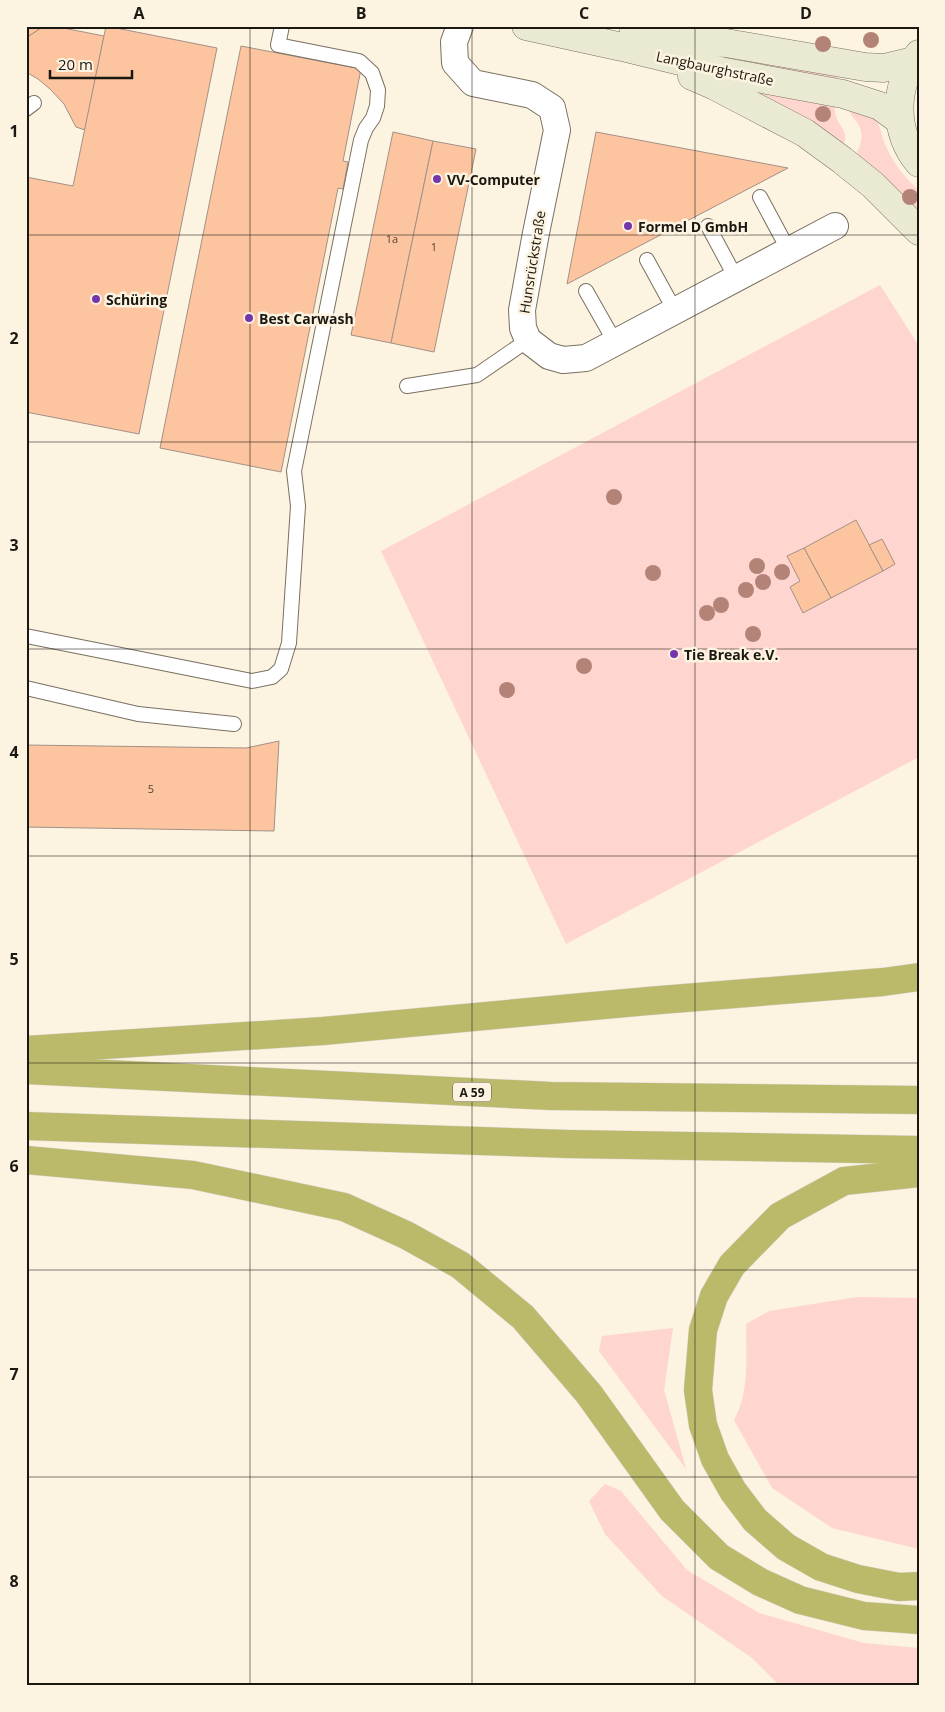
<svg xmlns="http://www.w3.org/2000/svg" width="945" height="1712" font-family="'Open Sans',sans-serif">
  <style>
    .green { fill: #fed5cf }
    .building { fill: #fdc4a0; stroke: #a29186 }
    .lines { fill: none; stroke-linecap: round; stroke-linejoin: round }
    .service-casing { stroke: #797061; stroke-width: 16 }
    .minor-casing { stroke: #797061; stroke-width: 28 }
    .secondary-casing { stroke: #797061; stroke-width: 29 }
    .motorway-casing { stroke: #dbdad9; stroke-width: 29 }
    .service { stroke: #fff; stroke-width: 14 }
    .minor { stroke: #fff; stroke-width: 26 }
    .secondary { stroke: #eaead2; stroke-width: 28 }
    .motorway { stroke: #baba6a; stroke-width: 28 }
    .tree { fill: #b38378 }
    .grid { fill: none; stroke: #1b1812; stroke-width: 1; stroke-opacity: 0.55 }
    .poi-dot { fill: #7635aa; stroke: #fdf3e1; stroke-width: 2 }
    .labels { text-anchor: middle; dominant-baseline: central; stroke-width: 5; stroke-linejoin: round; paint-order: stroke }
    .number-label { font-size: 11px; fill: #544336 }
    .shield { fill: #fdf3e1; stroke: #5f5a50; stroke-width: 1 }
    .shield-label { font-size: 12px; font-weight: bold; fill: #1b1812 }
    .street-label { font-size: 14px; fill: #1b1812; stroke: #fdf3e1 }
    .poi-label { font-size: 14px; font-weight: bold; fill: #1b1812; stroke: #fdf3e1; text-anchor: start }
    .neatline { fill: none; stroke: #1b1812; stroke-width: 2 }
    .grid-label { font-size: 16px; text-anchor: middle; font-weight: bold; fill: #1b1812 }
  </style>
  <rect width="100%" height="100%" fill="#fdf3e1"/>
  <g class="green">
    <path d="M684 50 838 74 836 85Z"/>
    <path d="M755 91 836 102C835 108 834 113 837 119 842 130 850 134 842 146L797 114Z"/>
    <path d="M849 110C857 113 870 114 875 120 881 126 881 134 884 142 892 161 903 177 919 190V217L855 156C862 144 865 133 856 121 853 117 851 115 849 110Z"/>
    <path d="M880 285 919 346V757L566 944 381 551Z"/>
    <path d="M857 1297 919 1298V1549L832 1528 772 1488 734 1420C750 1391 746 1356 746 1324L769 1311Z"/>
    <path d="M673 1328 664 1390 686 1469 599 1351 602 1336Z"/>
    <path d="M605 1484 621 1491 687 1570 759 1613 864 1643 919 1648V1686H780L752 1658 662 1596 605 1534 589 1501Z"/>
  </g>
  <g class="building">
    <path d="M26 26H44L26 38Z"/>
    <path d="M44 26H53L104 36 85 130 76 127 64 104 50 89 38 79 26 72V38Z"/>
    <path d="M106 26 217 48 139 434 26 412V177L73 186Z"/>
    <path d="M241 46 361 69 343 161 348 162 343 189 338 188 281 472 160 448Z"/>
    <path d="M393 132 433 141 391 343 351 335Z"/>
    <path d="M596 132 788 168 567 284Z"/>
    <path d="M433 141 476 149 434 352 391 343Z"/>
    <path d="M856 520 883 571 831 598 804 548Z"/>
    <path d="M882 539 895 564 883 571 869 545Z"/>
    <path d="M804 548 831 598 803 613 790 587 800 581 787 556Z"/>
    <path d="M279 741 274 831 26 827V745L246 748Z"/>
  </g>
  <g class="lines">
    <g class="service-casing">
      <g id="service">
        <path d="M26 109 34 103"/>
        <path d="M760 197 789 251"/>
        <path d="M708 226 736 278"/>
        <path d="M647 260 675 311"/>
        <path d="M586 291 615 342"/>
        <path d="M407 386 477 375 528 340"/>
        <path d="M26 636 252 681 272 677 281 669 289 643 298 506 294 471 361 140 366 128 373 118 377 106 378 90 372 73 359 61 278 45 282 26"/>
        <path d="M26 688 138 714 234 724"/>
      </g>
    </g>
    <g class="minor-casing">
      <path id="minor" d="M460 26 454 42 455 63 473 83 532 95 552 108 557 130 536 233 522 310 523 328 528 340 549 356 563 360 586 358 835 226"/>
    </g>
    <g class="secondary-casing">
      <g id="secondary">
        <path d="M526 26 622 47 725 72 843 94 880 106 899 120"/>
        <path d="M634 31 670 39 726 43 865 67 884 68 913 61"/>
        <path d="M919 54C893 85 893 132 919 163"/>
        <path d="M692 76 715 86 805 133 842 160 873 185 919 231"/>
      </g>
    </g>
    <g class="motorway-casing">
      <g id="motorway">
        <path d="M26 1050 323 1031 648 1001 883 982 919 977"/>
        <path d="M26 1070 551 1096 919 1100"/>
        <path d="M26 1126 568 1144 919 1150"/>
        <path d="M26 1160 193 1175 344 1207 406 1235 460 1265 523 1317 589 1394 672 1510 719 1557 760 1582 800 1600 864 1616 919 1620"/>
        <path d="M919 1173 844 1181 780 1216 732 1265 714 1296 703 1330 698 1390 703 1425 715 1459 733 1491 755 1520 786 1547 821 1567 858 1579 899 1587 919 1586"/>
      </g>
    </g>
    <use href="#service" class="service"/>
    <use href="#minor" class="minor"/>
    <use href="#secondary" class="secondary"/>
    <use href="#motorway" class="motorway"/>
  </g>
  <g class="tree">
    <circle cx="871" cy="40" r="8"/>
    <circle cx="823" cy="44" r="8"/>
    <circle cx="823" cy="114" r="8"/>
    <circle cx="910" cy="197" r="8"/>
    <circle cx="614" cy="497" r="8"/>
    <circle cx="757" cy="566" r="8"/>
    <circle cx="782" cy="572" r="8"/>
    <circle cx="653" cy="573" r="8"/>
    <circle cx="763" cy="582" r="8"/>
    <circle cx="746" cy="590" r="8"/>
    <circle cx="721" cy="605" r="8"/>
    <circle cx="707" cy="613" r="8"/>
    <circle cx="753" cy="634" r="8"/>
    <circle cx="584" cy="666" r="8"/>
    <circle cx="507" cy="690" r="8"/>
  </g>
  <path class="grid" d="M250 26V1686M472 26V1686M695 26V1686M26 235H919M26 442H919M26 649H919M26 856H919M26 1063H919M26 1270H919M26 1477H919"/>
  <g class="poi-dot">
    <circle cx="437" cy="179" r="5"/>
    <circle cx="628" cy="226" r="5"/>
    <circle cx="96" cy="299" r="5"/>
    <circle cx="249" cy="318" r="5"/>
    <circle cx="674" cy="654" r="5"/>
  </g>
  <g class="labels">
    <g class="number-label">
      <text x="392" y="238">1a</text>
      <text x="434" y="246">1</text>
      <text x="151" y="788">5</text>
    </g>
    <rect class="shield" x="453" y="1082.5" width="38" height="19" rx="4"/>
    <g class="shield-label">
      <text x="472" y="1092">A 59</text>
    </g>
    <g class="street-label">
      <text transform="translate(715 68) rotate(12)">Langbaurghstraße</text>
      <text transform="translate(532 262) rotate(-81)">Hunsrückstraße</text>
    </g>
    <g class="poi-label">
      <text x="447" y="179">VV-Computer</text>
      <text x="638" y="226">Formel D GmbH</text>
      <text x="106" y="299">Schüring</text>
      <text x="259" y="318">Best Carwash</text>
      <text x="684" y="654">Tie Break e.V.</text>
    </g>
  </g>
  <rect width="945" height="1712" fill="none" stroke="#fdf3e1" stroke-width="55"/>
  <path d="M50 70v8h82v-8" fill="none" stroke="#1b1812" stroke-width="2.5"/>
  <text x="58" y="70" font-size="15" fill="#1b1812" stroke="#fdf3e1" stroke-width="4" paint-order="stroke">20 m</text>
  <rect x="28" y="28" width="890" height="1656" class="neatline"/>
  <g class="grid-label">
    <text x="139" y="19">A</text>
    <text x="361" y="19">B</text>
    <text x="584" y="19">C</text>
    <text x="806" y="19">D</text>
    <text x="14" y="137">1</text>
    <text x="14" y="344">2</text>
    <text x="14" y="551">3</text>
    <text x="14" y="758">4</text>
    <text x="14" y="965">5</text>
    <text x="14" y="1172">6</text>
    <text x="14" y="1380">7</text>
    <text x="14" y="1587">8</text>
  </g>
</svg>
